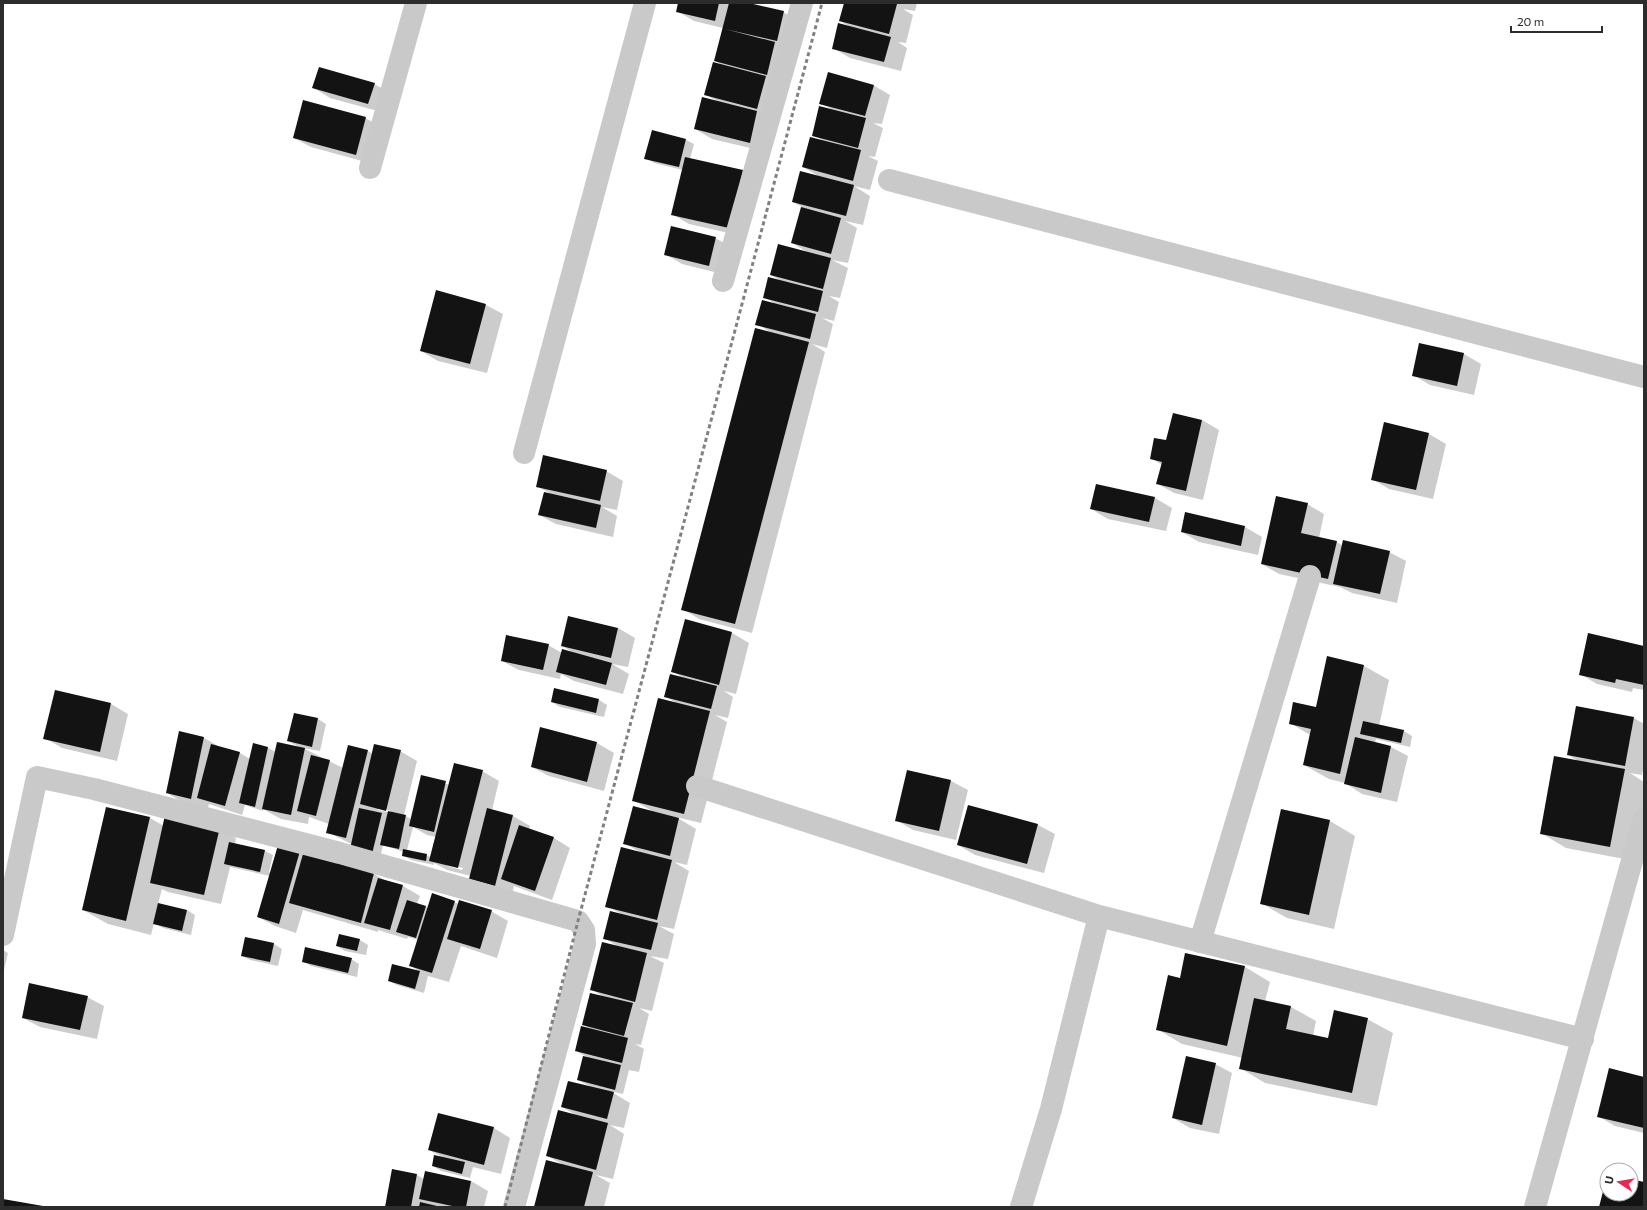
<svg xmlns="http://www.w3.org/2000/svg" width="1647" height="1210" font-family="Commissioner,sans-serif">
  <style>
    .shadow { fill: #0003; fill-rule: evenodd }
    .building { fill: #131313 }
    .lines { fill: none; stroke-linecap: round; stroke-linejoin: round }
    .minor { stroke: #c9c9c9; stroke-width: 22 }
    .rail { stroke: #818181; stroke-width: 3; stroke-dasharray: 4 3; stroke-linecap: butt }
  </style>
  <rect width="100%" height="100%" fill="#fff"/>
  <g class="shadow">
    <path d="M679 3H745L783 12 800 22 767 152 712 139 695 129 717 101 706 95 722 65 715 61 723 28 694 21 677 11Z"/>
    <path d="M845 3H917L915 11 903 9 913 15 906 43 898 42 907 48 901 71 850 58 833 48 850 27 840 21Z"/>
    <path d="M374 84 391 93 385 113 330 98 314 88Z"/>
    <path d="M873 85 890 95 882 124 873 123 883 128 875 157 868 156 878 161 870 190 854 186 870 196 863 225 845 221 857 228 848 263 832 260 848 268 840 298 829 296 839 302 834 321 822 318 833 324 827 348 812 344 825 352 752 633 699 619 683 609 770 332 757 324 774 303 764 297 781 281 771 275 807 252 792 243 802 207 793 202 820 177 803 167 822 140 813 135 831 109 821 103Z"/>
    <path d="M365 118 382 127 373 164 311 147 294 138Z"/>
    <path d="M686 140 694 144 690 159 743 171 746 237 689 224 672 214 683 170 654 163 646 158Z"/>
    <path d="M715 238 732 247 726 275 682 264 665 254Z"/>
    <path d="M486 305 503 314 487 373 438 361 421 351Z"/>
    <path d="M1464 354 1481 364 1474 395 1430 385 1413 375Z"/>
    <path d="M1202 420 1219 430 1203 500 1174 493 1158 484 1162 465 1151 458 1167 442Z"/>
    <path d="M1429 434 1446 444 1433 499 1389 489 1372 479Z"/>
    <path d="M606 471 623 481 617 510 602 507 617 516 613 537 556 524 539 515 551 494 537 486Z"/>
    <path d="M1097 485 1155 498 1172 508 1166 531 1108 519 1091 509Z"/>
    <path d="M1307 504 1324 514 1319 538 1337 542 1343 546 1389 552 1406 561 1397 603 1352 593 1340 587 1279 574 1262 564Z"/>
    <path d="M1245 527 1262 537 1258 555 1199 542 1182 532Z"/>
    <path d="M685 621 732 633 749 643 736 694 724 691 733 697 728 718 715 715 727 722 701 823 676 817 696 829 687 865 674 862 689 871 674 929 659 926 674 934 668 959 650 956 664 963 652 1011 639 1008 649 1014 641 1045 635 1044 644 1049 639 1072 629 1070 623 1094 610 1091 630 1103 624 1128 610 1125 624 1134 613 1179 596 1175 610 1183 604 1207H535L562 1164 547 1156 576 1115 562 1107 591 1087 578 1080 589 1058 576 1051 591 1029 583 1025 602 996 591 989 617 946 604 938 621 914 607 906 640 852 624 843 652 811 633 800 676 703 665 696 683 678 672 671Z"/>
    <path d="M618 628 635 638 628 667 612 664 629 674 623 694 574 681 561 674 560 679 519 670 502 661 548 645 562 653H574L562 646Z"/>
    <path d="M1644 647V690L1633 688 1632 692 1597 684 1580 674Z"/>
    <path d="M1328 657 1364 666 1389 680 1379 726 1404 731 1412 736 1410 747 1376 739 1375 743 1391 747 1408 756 1397 802 1362 794 1345 783 1329 779 1304 765 1310 735 1290 723 1316 708Z"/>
    <path d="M554 690 599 700 607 705 604 717 560 707 552 702Z"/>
    <path d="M111 704 128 714 117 761 62 748 45 738Z"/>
    <path d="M295 714 318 719 326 724 320 751 303 748 343 768 368 751 373 754 400 751 417 761 404 815 411 819 422 777 450 785 482 771 499 781 492 810 513 816 530 826 529 830 554 838 570 848 552 900 514 886 512 895 471 876 447 870 434 863V865L411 860 403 855 404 852 383 845 380 858 327 832 329 824 309 817 308 824 281 819 263 809V811L245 805 242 815 209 804 208 808 184 803 167 793 180 733 204 738 220 747 240 753 250 759 268 748 276 752 299 747 288 741ZM378 807 391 811V813L378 810ZM413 827 427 835 436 837 431 857 407 850ZM447 864 463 868 462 870 447 866Z"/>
    <path d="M1634 718 1644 724V765L1642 775 1630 773 1644 782V814L1635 861 1566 848 1541 833 1580 762 1568 755Z"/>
    <path d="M597 743 614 753 604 791 549 776 532 767Z"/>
    <path d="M951 781 968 790 956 840 913 830 896 820Z"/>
    <path d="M968 806 1038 825 1055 834 1044 873 975 855 958 845Z"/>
    <path d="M107 808 150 818 164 826 220 828 236 838 235 844 265 851 273 855 269 872 271 873 279 846 374 874 388 882 403 886 420 896 417 904 428 908 433 894 459 904 491 911 508 921 497 958 461 946 449 982 428 976 424 993 397 985 389 981 393 965 421 973 410 965 418 940 408 937 407 939 378 930V932L303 910 296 933 275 926 258 917 270 876 230 867 221 904 168 892 162 889 158 904 187 910 195 915 191 935 163 928 154 923 151 935 108 924 83 910Z"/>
    <path d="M1282 811 1330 821 1355 836 1334 929 1287 918 1261 903Z"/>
    <path d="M340 935 360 940 368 945 366 955 345 951 337 946Z"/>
    <path d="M245 938 274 944 282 949 278 966 250 960 242 956Z"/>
    <path d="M3 950 8 953 3 974Z"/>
    <path d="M351 959 359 964 357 977 311 966 303 961Z"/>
    <path d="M1245 967 1270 982 1265 1001 1291 1007 1316 1021 1313 1036 1329 1039 1367 1019 1393 1033 1377 1106 1265 1083 1240 1068 1243 1058 1182 1044 1157 1029 1181 979Z"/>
    <path d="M87 997 104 1006 97 1039 40 1027 23 1018Z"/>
    <path d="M1215 1064 1232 1073 1219 1134 1190 1128 1173 1118Z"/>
    <path d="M1644 1078V1133L1615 1126 1598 1116Z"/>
    <path d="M494 1128 510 1138 501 1174 473 1167 470 1178 441 1171 433 1166 442 1157 429 1150Z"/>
    <path d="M393 1171 417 1175 424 1179 471 1181 488 1191 484 1207H386Z"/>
  </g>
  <g class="building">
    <path d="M678 3H719L715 21 676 12Z"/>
    <path d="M729 3H749L784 11 777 41 725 29 775 42 767 75 714 61Z"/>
    <path d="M844 3 897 4 889 34 839 21Z"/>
    <path d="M838 23 891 37 884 62 832 49Z"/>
    <path d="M713 62 766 76 757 109 704 95Z"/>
    <path d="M319 67 375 83 368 104 312 88Z"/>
    <path d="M828 72 874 85 865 116 819 104Z"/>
    <path d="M702 97 757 111 750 143 694 129Z"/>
    <path d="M303 100 366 117 356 155 293 138Z"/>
    <path d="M819 106 866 118 858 148 812 136Z"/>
    <path d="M652 130 686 139 679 167 644 159Z"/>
    <path d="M810 137 861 150 853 181 802 167Z"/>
    <path d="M685 157 743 170 729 228 671 215Z"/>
    <path d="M800 171 854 185 846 216 792 202Z"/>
    <path d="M801 207 841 218 831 254 791 243Z"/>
    <path d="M671 226 716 237 709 266 664 255Z"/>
    <path d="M778 244 831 258 823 289 770 275Z"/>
    <path d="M768 277 823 291 818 312 763 298Z"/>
    <path d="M436 290 486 304 470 364 420 351Z"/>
    <path d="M762 300 816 314 810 339 755 325Z"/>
    <path d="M755 328 809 342 735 624 681 610Z"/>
    <path d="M1419 343 1464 353 1457 386 1412 376Z"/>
    <path d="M1173 413 1202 420 1186 491 1156 484 1162 462 1150 459 1154 438 1166 440Z"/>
    <path d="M1384 422 1429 433 1416 490 1371 480Z"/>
    <path d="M543 455 607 470 600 501 536 487Z"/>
    <path d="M1096 484 1155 497 1149 522 1090 509Z"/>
    <path d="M544 492 601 505 596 528 538 515Z"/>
    <path d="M1276 496 1308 503 1301 533 1337 541 1328 579 1261 564Z"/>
    <path d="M1185 512 1245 526 1241 546 1181 532Z"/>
    <path d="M1343 540 1390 551 1380 594 1333 584Z"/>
    <path d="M568 616 618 628 611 658 561 646Z"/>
    <path d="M685 619 732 632 719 685 671 672Z"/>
    <path d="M1588 633 1644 646V685L1616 679 1615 683 1579 675Z"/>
    <path d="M506 635 549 644 543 670 501 661Z"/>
    <path d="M562 649 612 663 606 685 556 672Z"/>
    <path d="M1327 656 1364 665 1340 774 1303 765 1311 729 1289 724 1293 702 1316 707Z"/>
    <path d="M670 674 717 686 711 709 664 697Z"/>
    <path d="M554 688 599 699 596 713 551 702Z"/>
    <path d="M55 690 111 703 100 752 43 739Z"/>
    <path d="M658 698 710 711 684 814 632 801Z"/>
    <path d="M1576 706 1634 717 1625 766 1567 755Z"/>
    <path d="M294 713 318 718 312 747 287 741Z"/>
    <path d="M1363 721 1404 730 1401 743 1360 734Z"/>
    <path d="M540 727 597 742 587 782 531 767Z"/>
    <path d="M179 731 204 737 191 799 166 793Z"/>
    <path d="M1355 737 1391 746 1381 793 1344 784Z"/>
    <path d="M277 742 305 748 291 815 262 809Z"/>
    <path d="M253 743 268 747 255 807 239 803Z"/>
    <path d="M211 744 240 752 225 806 197 798Z"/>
    <path d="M374 744 401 750 386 811 360 804Z"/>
    <path d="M348 745 368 750 346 838 326 833Z"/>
    <path d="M311 755 330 760 316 816 297 811Z"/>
    <path d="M1554 756 1625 769 1610 847 1540 834Z"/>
    <path d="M454 763 483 770 458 868 429 861Z"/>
    <path d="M907 770 951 780 939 831 895 821Z"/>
    <path d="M421 775 446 781 434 832 409 826Z"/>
    <path d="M968 805 1038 824 1027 864 957 845Z"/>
    <path d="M633 806 679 818 670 856 623 844Z"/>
    <path d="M106 807 150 817 126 921 82 910Z"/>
    <path d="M359 808 382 813 372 854 350 849Z"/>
    <path d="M487 808 513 815 495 886 469 879Z"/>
    <path d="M1281 809 1330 820 1309 915 1260 904Z"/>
    <path d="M388 811 406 815 399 849 380 845Z"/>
    <path d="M165 815 220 827 204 895 150 883Z"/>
    <path d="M519 825 554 837 535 891 501 879Z"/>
    <path d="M229 842 265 850 260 872 224 864Z"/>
    <path d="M278 845 300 851 279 924 257 917Z"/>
    <path d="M621 847 672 860 657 920 605 907Z"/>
    <path d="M403 849 427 854 426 861 402 856Z"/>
    <path d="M303 854 374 873 361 923 289 903Z"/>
    <path d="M378 878 403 885 390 930 364 923Z"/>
    <path d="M432 893 455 901 432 973 409 966Z"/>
    <path d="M407 900 426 906 416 938 396 932Z"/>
    <path d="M459 900 492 910 480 949 447 939Z"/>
    <path d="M158 903 187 910 182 931 153 924Z"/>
    <path d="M610 911 658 923 651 950 603 939Z"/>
    <path d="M339 934 360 939 357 951 336 946Z"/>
    <path d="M245 937 274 943 270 962 241 956Z"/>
    <path d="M602 942 647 953 635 1002 590 990Z"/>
    <path d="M305 947 352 958 348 973 302 962Z"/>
    <path d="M1185 953 1245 966 1227 1046 1156 1030 1168 975 1180 978Z"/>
    <path d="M392 964 420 971 415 989 388 981Z"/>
    <path d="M29 983 88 996 80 1030 22 1018Z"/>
    <path d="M590 993 633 1003 624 1036 582 1025Z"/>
    <path d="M1254 998 1291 1006 1286 1029 1328 1038 1334 1010 1368 1018 1352 1093 1239 1069Z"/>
    <path d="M581 1026 628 1038 622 1063 575 1051Z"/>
    <path d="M583 1056 621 1065 615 1090 577 1080Z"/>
    <path d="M1186 1056 1216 1063 1202 1125 1172 1118Z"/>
    <path d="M1609 1068 1644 1077V1128L1597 1117Z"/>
    <path d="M568 1081 614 1092 607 1119 561 1107Z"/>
    <path d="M558 1110 608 1123 596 1170 546 1156Z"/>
    <path d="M438 1113 494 1127 484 1165 428 1150Z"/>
    <path d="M434 1155 465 1162 462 1174 432 1166Z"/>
    <path d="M546 1160 593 1172 584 1207H534Z"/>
    <path d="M392 1169 417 1174 411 1207H385Z"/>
    <path d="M425 1171 471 1181 466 1207H457L419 1199Z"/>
    <path d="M1607 1176V1194H1631V1179L1644 1182V1207H1599Z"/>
    <path d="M3 1199 43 1206V1207H3Z"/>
    <path d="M420 1202 437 1206V1207H419Z"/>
  </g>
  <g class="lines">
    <g class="minor">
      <path d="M370 168 416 3"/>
      <path d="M889 180 1644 377"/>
      <path d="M723 281 802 3"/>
      <path d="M524 453 645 3"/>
      <path d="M697 786 1099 916"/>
      <path d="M3 935 37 777 94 789 340 853 578 921 584 930 585 944 514 1207"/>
      <path d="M1200 942 1310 576"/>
      <path d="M1021 1207 1051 1109 1099 916 1583 1039"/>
      <path d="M1535 1207 1644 818"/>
    </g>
    <path class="rail" d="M505 1207 578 921 822 3"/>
  </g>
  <rect width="1647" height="1210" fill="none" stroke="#2c2c2c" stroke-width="8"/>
  <g transform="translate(1619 1182) rotate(282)"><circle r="19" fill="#ffffff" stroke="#ababab"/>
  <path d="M0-3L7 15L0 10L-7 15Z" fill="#ea284f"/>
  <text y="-6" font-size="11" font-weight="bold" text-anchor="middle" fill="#2c2c2c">U</text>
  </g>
  <path d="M1511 26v6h91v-6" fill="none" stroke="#2c2c2c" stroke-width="2"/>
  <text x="1517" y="26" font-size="12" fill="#2c2c2c" stroke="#ffffff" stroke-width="3" paint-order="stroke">20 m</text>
</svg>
